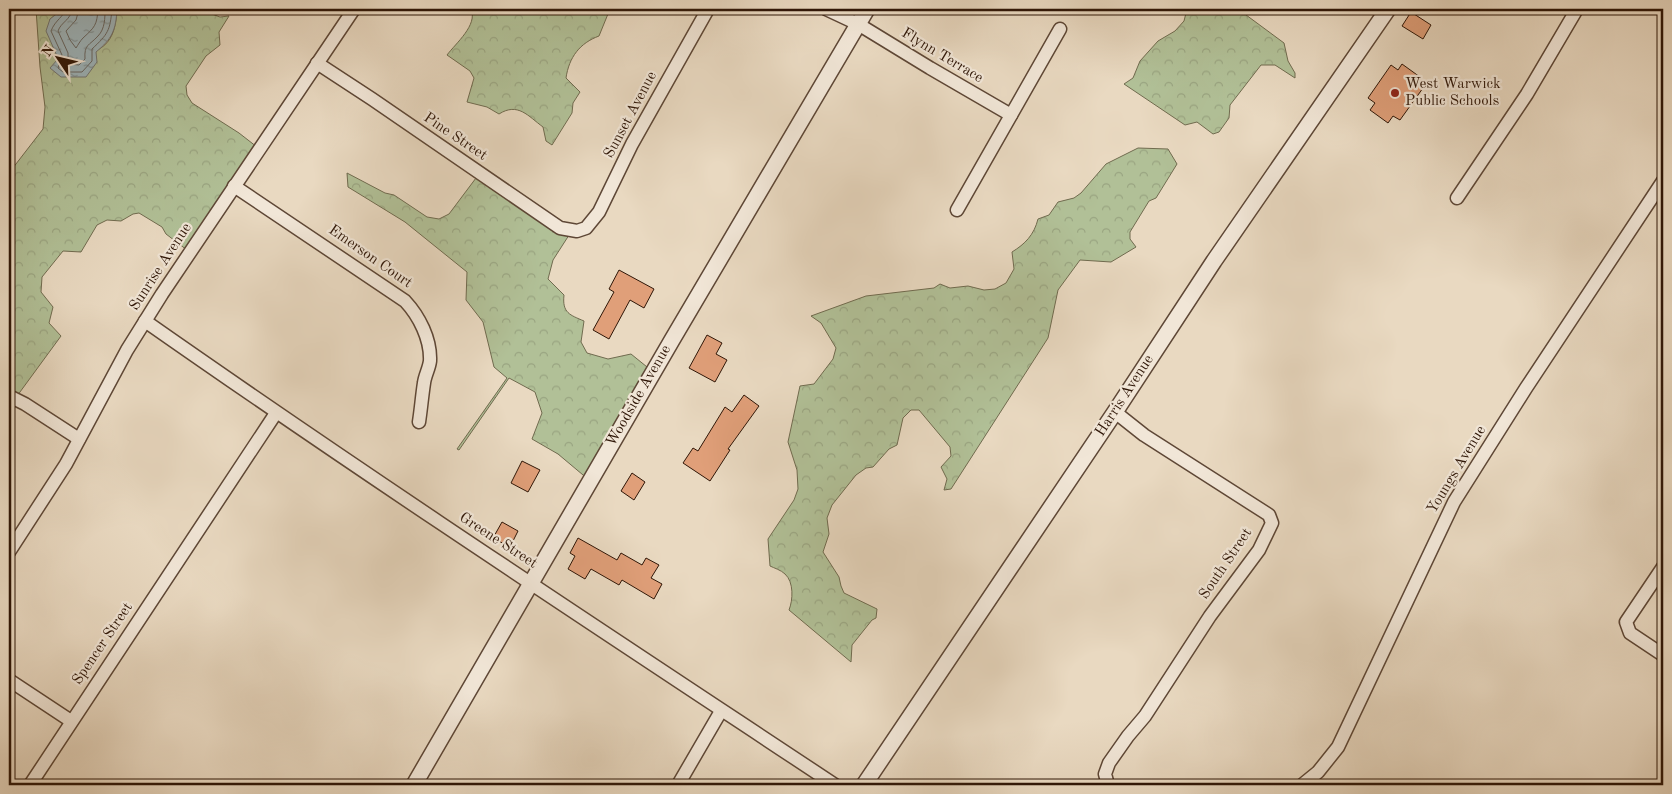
<svg xmlns="http://www.w3.org/2000/svg" width="1672" height="794" font-family="'Old Standard TT',serif">
  <style>
    .forest { fill: url(#forest-crowns); stroke: #706b4f }
    .water { fill: url(#water-ripples); stroke: #727775 }
    .lines { fill: none; stroke-linecap: round; stroke-linejoin: round }
    .shore { stroke: #666663; stroke-width: 1 }
    .building { fill: #e09f79; stroke: #2f1607 }
    .minor-casing { stroke: #5e4736; stroke-width: 15 }
    .tertiary-casing { stroke: #5e4736; stroke-width: 18 }
    .minor { stroke: #f1e6d7; stroke-width: 12 }
    .tertiary { stroke: #f1e6d7; stroke-width: 15 }
    .poi-dot { fill: #8f2418; stroke: #f1e6d7; stroke-width: 2 }
    .labels { text-anchor: middle; dominant-baseline: central; stroke-width: 4.5; stroke-linejoin: round; paint-order: stroke }
    .street-label { font-size: 15px; fill: #2f1607; stroke: #f1e6d7 }
    .poi-label { font-size: 15px; fill: #2f1607; stroke: #f1e6d7; text-anchor: start }
  </style>
  <defs>
    <pattern id="forest-crowns" width="20" height="18" patternUnits="userSpaceOnUse" patternTransform="scale(1.25)"><rect width="20" height="18" fill="#b1c097"/><path d="M2 6a3 3 0 1 1 6 0M12 15a3 3 0 1 1 6 0" fill="none" stroke="#99a481"/></pattern>
    <pattern id="water-ripples" width="26" height="14" patternUnits="userSpaceOnUse" patternTransform="scale(1.25)"><rect width="26" height="14" fill="#9eb7bf"/><path d="M2 4q2-2 4 0t4 0M15 11q2-2 4 0t4 0" fill="none" stroke="#819499"/></pattern>
  </defs>
  <rect width="100%" height="100%" fill="#e9d9c1"/>
  <filter id="stains"><feTurbulence type="fractalNoise" baseFrequency=".004" numOctaves="4"/><feColorMatrix values="0 0 0 0 .2 0 0 0 0 .09 0 0 0 0 .02 0 0 0 .5 -.17"/></filter>
  <radialGradient id="worn" r=".72"><stop offset=".6" stop-color="#630" stop-opacity="0"/><stop offset="1" stop-color="#630" stop-opacity=".3"/></radialGradient>
  <g class="forest">
    <path d="M36 9H63L50 19 53 48 57 56V60C94 52 115 54 117 9H214L212 14 220 17 229 16 219 32 220 45 206 56 186 86 187 95 192 103 239 133 257 147 187 250 166 234 162 227 139 213 133 214 121 221 107 220 97 225 81 252 63 251 42 277 41 292 53 307 49 323 61 336 9 407V173L43 129 45 107 40 67Z"/>
    <path d="M471 9H610L599 36C580 43 569 57 566 78L580 92 573 103 572 113 552 145 546 141 543 127C528 116 518 102 499 114L487 107 467 102 474 78 470 71 447 55C456 43 478 25 471 9Z"/>
    <path d="M1187 9H1238L1284 43 1288 61 1295 73V78L1275 65H1261L1230 105 1229 118 1219 132 1213 134 1197 122 1185 125 1124 84 1133 78 1140 61 1158 41 1175 31 1184 21Z"/>
    <path d="M1138 148 1168 149 1177 164 1156 198 1149 201 1130 232V239L1136 247 1111 262 1080 260 1058 290 1048 338 951 489 944 490 947 479 941 467 951 456 950 447 919 410H911L903 418 897 445 889 449 873 467 866 468 856 475 832 505 827 518 829 534 823 552 839 577 841 586 844 593 877 609 876 618 872 620 852 645 851 662 789 610C793 600 794 582 785 574 781 570 774 568 770 566L768 539 794 500 798 489 797 470 788 442 800 386 814 384 833 359 836 348 821 323 811 316 866 296 934 288 940 284 950 288 968 286 984 290 995 289 1006 283 1014 269 1012 252C1025 244 1034 235 1038 219L1049 215 1058 202 1074 198 1081 193 1106 164Z"/>
    <path d="M347 173 385 193 394 195 427 217 439 219 449 214 479 174 571 232 553 260 548 279 564 295C562 313 570 315 584 321L581 342 587 353 608 359 631 354 652 371 589 480 558 454 532 439 542 413 535 392 509 378 459 450 457 449 507 378 494 367 483 322 466 300 467 272 405 222 348 187Z"/>
  </g>
  <path class="water" d="M63 9H117C116 30 112 39 96 52L97 62 86 77H61L50 68 57 60V56L46 31 50 19Z"/>
  <g class="lines">
    <g class="shore">
      <path d="M65 9C65 16 55 20 51 31L62 55 58 68 63 72H82L92 61V49C108 34 110 31 112 9"/>
      <path d="M72 9C71 20 61 22 58 31L68 53V64L79 65 85 59C84 44 89 46 98 36 105 29 105 18 105 9"/>
      <path d="M79 9 76 20 66 31 70 40 76 48C78 45 80 41 83 38 95 27 97 25 98 9"/>
    </g>
  </g>
  <g class="building">
    <path d="M1411 12 1431 25 1423 39 1402 26Z"/>
    <path d="M1402 64 1420 77 1416 83 1423 88 1400 120 1393 116 1388 123 1370 110 1375 103 1368 98 1391 65 1398 70Z"/>
    <path d="M619 270 654 289 644 308 630 300 609 339 593 330 614 292 609 289Z"/>
    <path d="M707 335 722 343 716 354 727 360 715 382 689 368Z"/>
    <path d="M744 395 759 406 728 449 730 450 710 481 683 463 693 448 698 451 725 407 732 412Z"/>
    <path d="M522 461 540 470 528 492 511 483Z"/>
    <path d="M632 473 645 482 634 500 621 491Z"/>
    <path d="M502 522 518 531 510 547 493 538Z"/>
    <path d="M578 538 617 560 621 553 642 565 646 558 659 565 651 578 662 584 654 599 622 580 619 585 591 569 585 579 568 569 575 556 570 553Z"/>
  </g>
  <g class="lines">
    <g class="minor-casing">
      <g id="minor">
        <path d="M826 9 858 24 930 68 1011 115"/>
        <path d="M317 63 372 99 560 228 577 231 586 228 599 212 632 144 708 9"/>
        <path d="M234 186 405 301C419 316 431 339 430 361 429 369 425 375 424 383 422 396 421 409 419 422"/>
        <path d="M1457 198 1527 94 1577 9"/>
        <path d="M957 210 1060 29"/>
        <path d="M145 321C372 480 604 632 835 785"/>
        <path d="M9 396 25 404 79 439"/>
        <path d="M9 552 66 464 127 350 162 294 354 9"/>
        <path d="M1663 567 1626 622 1630 633 1663 655"/>
        <path d="M9 680 71 721"/>
        <path d="M30 785 276 413"/>
        <path d="M678 785 721 711"/>
        <path d="M1108 785 1105 774 1109 763 1128 736 1145 716 1210 616 1259 550 1272 523 1269 515 1144 435 1115 412"/>
        <path d="M1302 785 1318 772 1338 747 1454 502 1526 388 1663 181"/>
      </g>
    </g>
    <g class="tertiary-casing">
      <g id="tertiary">
        <path d="M414 785 672 340 867 9"/>
        <path d="M864 785 1115 412 1214 261 1388 9"/>
      </g>
    </g>
    <use href="#minor" class="minor"/>
    <use href="#tertiary" class="tertiary"/>
  </g>
  <circle class="poi-dot" cx="1395" cy="93" r="5"/>
  <g class="labels">
    <g class="street-label">
      <text transform="translate(942 56) rotate(31)">Flynn Terrace</text>
      <text transform="translate(631 115) rotate(-62)">Sunset Avenue</text>
      <text transform="translate(455 137) rotate(34)">Pine Street</text>
      <text transform="translate(370 257) rotate(35)">Emerson Court</text>
      <text transform="translate(161 267) rotate(-57)">Sunrise Avenue</text>
      <text transform="translate(639 396) rotate(-60)">Woodside Avenue</text>
      <text transform="translate(1125 396) rotate(-57)">Harris Avenue</text>
      <text transform="translate(1457 470) rotate(-59)">Youngs Avenue</text>
      <text transform="translate(498 541) rotate(33)">Greene Street</text>
      <text transform="translate(1226 564) rotate(-56)">South Street</text>
      <text transform="translate(103 644) rotate(-56)">Spencer Street</text>
    </g>
    <g class="poi-label">
      <text x="1405" y="84">West Warwick<tspan x="1405" dy="17">Public Schools</tspan></text>
    </g>
  </g>
  <rect width="1672" height="794" fill="none" stroke="#e9d9c1" stroke-width="30"/>
  <rect x="10" y="10" width="1652" height="774" fill="none" stroke="#2f1607" stroke-width="2.5"/>
  <rect x="15" y="15" width="1642" height="764" fill="none" stroke="#2f1607"/>
  <g transform="translate(58 58) rotate(305)" stroke="#f1e6d7" stroke-width="4" paint-order="stroke">
  <path d="M0-4L9 19L0 12L-9 19Z" fill="#2f1607"/>
  <text y="-8" font-size="14" font-weight="bold" text-anchor="middle" fill="#2f1607">N</text>
  </g>
  <rect width="100%" height="100%" filter="url(#stains)"/>
  <rect width="100%" height="100%" fill="url(#worn)"/>
</svg>
